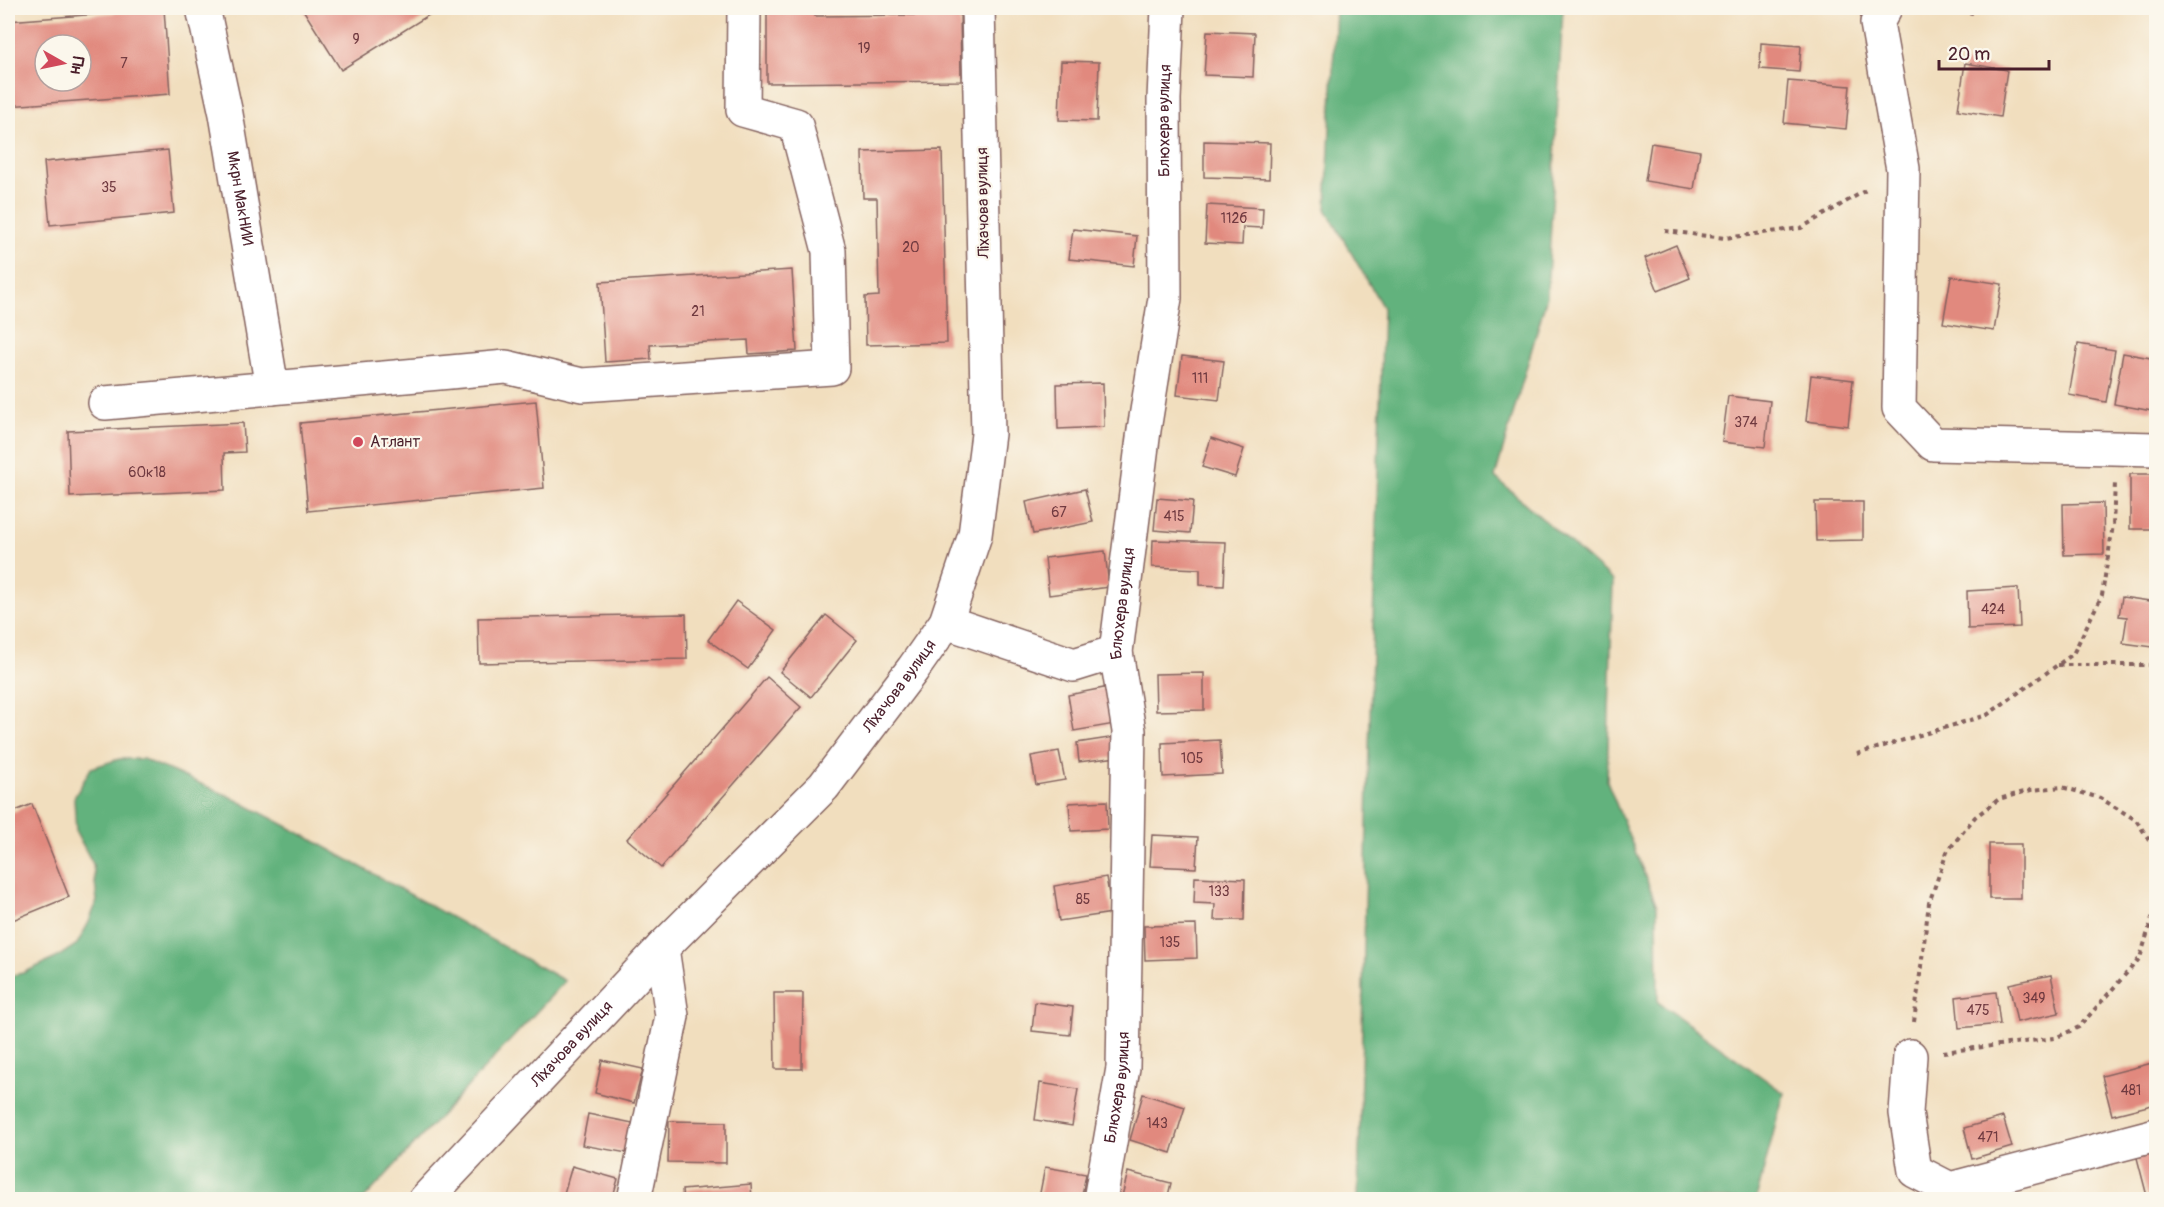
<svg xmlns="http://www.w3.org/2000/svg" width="2164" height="1207" font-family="Pangolin,sans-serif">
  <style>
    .forest { fill: #62b27d; stroke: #566854; stroke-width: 1.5 }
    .building { fill: #e1897e; fill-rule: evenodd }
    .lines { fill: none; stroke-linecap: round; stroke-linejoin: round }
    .minor-casing { stroke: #84625e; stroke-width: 36 }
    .path { stroke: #84625e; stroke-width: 4; stroke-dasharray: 4.5 4.5; stroke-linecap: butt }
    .minor { stroke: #fff; stroke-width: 33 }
    .poi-dot { fill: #d1495b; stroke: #fbf7ec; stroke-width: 2 }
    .labels { text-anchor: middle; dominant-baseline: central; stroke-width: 4.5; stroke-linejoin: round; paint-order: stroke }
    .number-label { font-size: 14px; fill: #703a40 }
    .street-label { font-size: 16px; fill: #4a1f2b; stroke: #fbf7ec }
    .poi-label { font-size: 16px; fill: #4a1f2b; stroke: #fbf7ec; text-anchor: start }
  </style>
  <rect width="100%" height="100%" fill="#fbf7ec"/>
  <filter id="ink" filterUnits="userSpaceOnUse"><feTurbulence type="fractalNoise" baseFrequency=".0167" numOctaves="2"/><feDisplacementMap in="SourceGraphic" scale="12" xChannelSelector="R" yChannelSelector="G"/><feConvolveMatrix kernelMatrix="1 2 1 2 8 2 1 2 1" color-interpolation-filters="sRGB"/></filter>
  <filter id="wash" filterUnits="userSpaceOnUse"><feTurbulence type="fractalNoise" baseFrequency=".008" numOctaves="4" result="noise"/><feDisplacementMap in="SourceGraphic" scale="24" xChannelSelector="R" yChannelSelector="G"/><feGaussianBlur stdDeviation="1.35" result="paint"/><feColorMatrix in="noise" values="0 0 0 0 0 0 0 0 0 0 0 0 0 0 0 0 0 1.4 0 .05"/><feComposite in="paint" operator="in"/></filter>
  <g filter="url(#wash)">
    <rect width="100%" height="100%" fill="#f1debe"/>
    <g class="forest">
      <path d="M1336 8H1563L1547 296 1495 477 1613 581 1607 781 1657 906 1658 1002 1784 1093 1756 1199H1358L1368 781 1383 308 1326 209Z"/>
      <path d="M119 759H143L229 796 311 839 565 981 364 1199H8V976L23 973 56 958 77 944 89 922 97 901 93 864 76 832 74 798 91 768Z"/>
    </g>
    <g id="blocks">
      <g class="building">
        <path d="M302 8H440L341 70Z"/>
        <path d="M767 8H815V16L914 15V8H960L961 81 767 83Z"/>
        <path d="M1944 8H1973L1972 14Z"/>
        <path d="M164 9 170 94 8 106V21ZM45 45H81V81H45Z"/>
        <path d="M1207 31 1255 33 1253 77 1204 75Z"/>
        <path d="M1761 43 1801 46 1799 72 1760 69Z"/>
        <path d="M1061 61 1099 62 1097 121 1059 120Z"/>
        <path d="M1965 63 2007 70 2000 117 1958 110Z"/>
        <path d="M1788 81 1850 86 1846 129 1784 123Z"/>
        <path d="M1204 141 1270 143 1269 179 1204 177Z"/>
        <path d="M1651 143 1700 151 1694 189 1645 181Z"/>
        <path d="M168 150 174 213 50 225 44 162Z"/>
        <path d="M942 150 947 343 866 345 865 297 879 296 877 198H863L862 152Z"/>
        <path d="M1207 205 1263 208 1262 228 1243 227 1242 245 1205 243Z"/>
        <path d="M1073 229 1137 236 1134 266 1069 259Z"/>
        <path d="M1676 245 1690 278 1658 291 1645 258Z"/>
        <path d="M792 270 797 351 749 354 748 340 650 345 651 359 605 362 600 282Z"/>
        <path d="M1951 276 2002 284 1994 331 1943 323Z"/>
        <path d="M2078 344 2115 350 2106 402 2069 395Z"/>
        <path d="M2123 353 2156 359V382L2152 411 2114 404Z"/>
        <path d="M1182 356 1224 361 1219 400 1177 395Z"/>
        <path d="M1811 375 1853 380 1848 426 1806 421Z"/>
        <path d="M1103 383 1104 427 1058 429 1057 384Z"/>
        <path d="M1728 396 1770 401 1765 447 1722 442Z"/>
        <path d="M536 401 544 488 308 511 300 423Z"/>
        <path d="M243 423 245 452 224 453 225 490 70 497 68 431Z"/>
        <path d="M1211 438 1244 449 1235 477 1202 467Z"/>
        <rect x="2130" y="474" width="26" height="55"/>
        <path d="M1085 489 1093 522 1033 534 1026 502Z"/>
        <path d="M1157 498 1193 501 1190 533 1154 530Z"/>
        <path d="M1815 502H1863V540L1816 541Z"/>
        <path d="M2103 503 2104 554 2064 555 2063 504Z"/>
        <path d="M1153 540 1226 542 1224 586 1200 585V569L1152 567Z"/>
        <path d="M1105 551 1109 587 1049 595 1045 558Z"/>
        <path d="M2018 588 2020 627 1968 629 1967 591Z"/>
        <path d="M2122 597 2156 602V626L2153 647 2123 643 2127 617 2119 616Z"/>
        <path d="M736 601 776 630 748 669 708 640Z"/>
        <path d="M686 614 687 659 479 663 478 618Z"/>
        <path d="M826 615 857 640 811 697 780 672Z"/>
        <path d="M1204 673V710L1156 711 1155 674Z"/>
        <path d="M767 677 801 707 661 868 627 839Z"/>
        <path d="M1109 687 1115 724 1074 731 1068 695Z"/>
        <path d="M1115 737 1117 757 1079 762 1077 743Z"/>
        <path d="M1220 740 1222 774 1163 777 1162 743Z"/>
        <path d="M1059 751 1065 780 1036 785 1031 756Z"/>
        <path d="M1107 801 1108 829 1071 831 1069 803Z"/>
        <path d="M32 804 69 897 8 922V814Z"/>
        <path d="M1152 835 1198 837 1196 868 1150 866Z"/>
        <rect x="1989" y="844" width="32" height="55"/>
        <path d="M1106 877 1112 913 1059 921 1054 886Z"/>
        <path d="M1195 877 1245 879 1244 920H1214L1215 904 1194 903Z"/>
        <path d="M1196 925 1197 958 1145 960 1144 926Z"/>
        <path d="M2051 975 2059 1013 2017 1022 2009 984Z"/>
        <path d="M1996 992 2000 1024 1959 1028 1956 997Z"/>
        <path d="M774 993H803L802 1069H775Z"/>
        <path d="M1035 1002 1073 1007 1070 1035 1032 1031Z"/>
        <path d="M602 1060 643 1069 634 1103 595 1093Z"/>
        <path d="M2156 1062V1104L2112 1115 2102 1076Z"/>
        <path d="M1040 1083 1078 1089 1072 1126 1035 1120Z"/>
        <path d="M1143 1094 1185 1107 1171 1153 1130 1140Z"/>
        <path d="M588 1114 633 1123 627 1153 582 1145Z"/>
        <path d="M2003 1117 2012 1147 1972 1159 1964 1128Z"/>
        <path d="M669 1121 726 1122V1163L668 1162Z"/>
        <path d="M2156 1149V1200H2148L2136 1154Z"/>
        <path d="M572 1166 618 1179 612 1200H562Z"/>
        <path d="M1045 1167 1086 1174 1081 1200 1039 1198Z"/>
        <path d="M1128 1172 1171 1183 1167 1200H1121Z"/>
        <path d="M751 1184 752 1200H683L682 1190Z"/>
      </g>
    </g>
  </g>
  <g filter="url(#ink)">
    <use href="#blocks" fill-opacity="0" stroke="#84625e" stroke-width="1.5"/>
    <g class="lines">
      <g class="minor-casing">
        <g id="minor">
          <path id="s1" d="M203 8 226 114 272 388"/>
          <path d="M1885 8 1877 23 1903 169 1899 408 1933 444 2156 449"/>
          <path d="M105 403 506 367 582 385 832 368 829 251 796 125 743 110 744 8"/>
          <path d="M946 622 1074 665 1116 652"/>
          <path d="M1910 1056 1906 1113 1915 1171 1950 1189 2156 1135"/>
          <path id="s2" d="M425 1200 662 948 824 786 913 669 946 622 975 535 988 434 978 8"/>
          <path d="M634 1200 672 1016 662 948"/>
          <path id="s3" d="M1100 1200 1123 1068 1129 731 1116 652 1144 430 1165 298 1164 99 1168 8"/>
        </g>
      </g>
      <g class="path">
        <path d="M1665 231 1725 238 1801 228 1868 189"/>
        <path d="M2058 665H2156"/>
        <path d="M1857 754 1987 715 2073 654 2102 595 2113 525 2115 483"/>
        <path d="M1914 1022 1929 903 1947 852 1975 817 1999 799 2031 790 2062 787 2100 798 2136 820 2156 850"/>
        <path d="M1943 1052 2055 1038 2079 1027 2140 958 2156 905"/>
      </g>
      <use href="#minor" class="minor"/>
    </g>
  </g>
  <circle class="poi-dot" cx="358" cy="442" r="6"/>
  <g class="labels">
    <g class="number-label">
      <text x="356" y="39">9</text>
      <text x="864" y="48">19</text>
      <text x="124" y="63">7</text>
      <text x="109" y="187">35</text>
      <text x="1234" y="218">112б</text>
      <text x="911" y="247">20</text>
      <text x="698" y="311">21</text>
      <text x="1200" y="378">111</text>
      <text x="1746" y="422">374</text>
      <text x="147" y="472">60к18</text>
      <text x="1059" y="512">67</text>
      <text x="1174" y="516">415</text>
      <text x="1993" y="609">424</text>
      <text x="1192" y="758">105</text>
      <text x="1219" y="891">133</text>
      <text x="1083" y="899">85</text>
      <text x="1170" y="942">135</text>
      <text x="2034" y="998">349</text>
      <text x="1978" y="1010">475</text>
      <text x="2131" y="1090">481</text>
      <text x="1157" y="1123">143</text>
      <text x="1988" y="1137">471</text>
    </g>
    <g class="street-label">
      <text stroke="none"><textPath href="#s3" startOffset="1086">Блюхера вулиця</textPath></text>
      <text stroke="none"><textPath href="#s1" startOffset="194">Мкрн МакНИИ</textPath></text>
      <text transform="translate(983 203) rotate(-91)">Ліхачова вулиця</text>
      <text stroke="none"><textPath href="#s3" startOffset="600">Блюхера вулиця</textPath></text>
      <text stroke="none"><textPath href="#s2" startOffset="700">Ліхачова вулиця</textPath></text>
      <text stroke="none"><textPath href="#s2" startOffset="214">Ліхачова вулиця</textPath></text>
      <text stroke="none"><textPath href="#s3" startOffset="114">Блюхера вулиця</textPath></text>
    </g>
    <g class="poi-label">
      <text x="370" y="442">Атлант</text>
    </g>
  </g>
  <rect width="2164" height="1207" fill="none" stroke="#fbf7ec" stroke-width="30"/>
  <g transform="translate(63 63) rotate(99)"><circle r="28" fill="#fbf7ec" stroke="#b4a19f" stroke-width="1.5"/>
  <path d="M0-4.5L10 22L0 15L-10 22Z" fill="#d1495b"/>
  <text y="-9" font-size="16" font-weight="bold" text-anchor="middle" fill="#4a1f2b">Пн</text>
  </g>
  <path d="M1939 60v9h110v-9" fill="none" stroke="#4a1f2b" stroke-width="3"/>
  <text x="1948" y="60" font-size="18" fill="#4a1f2b" stroke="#fbf7ec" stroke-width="4.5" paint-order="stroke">20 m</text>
</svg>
